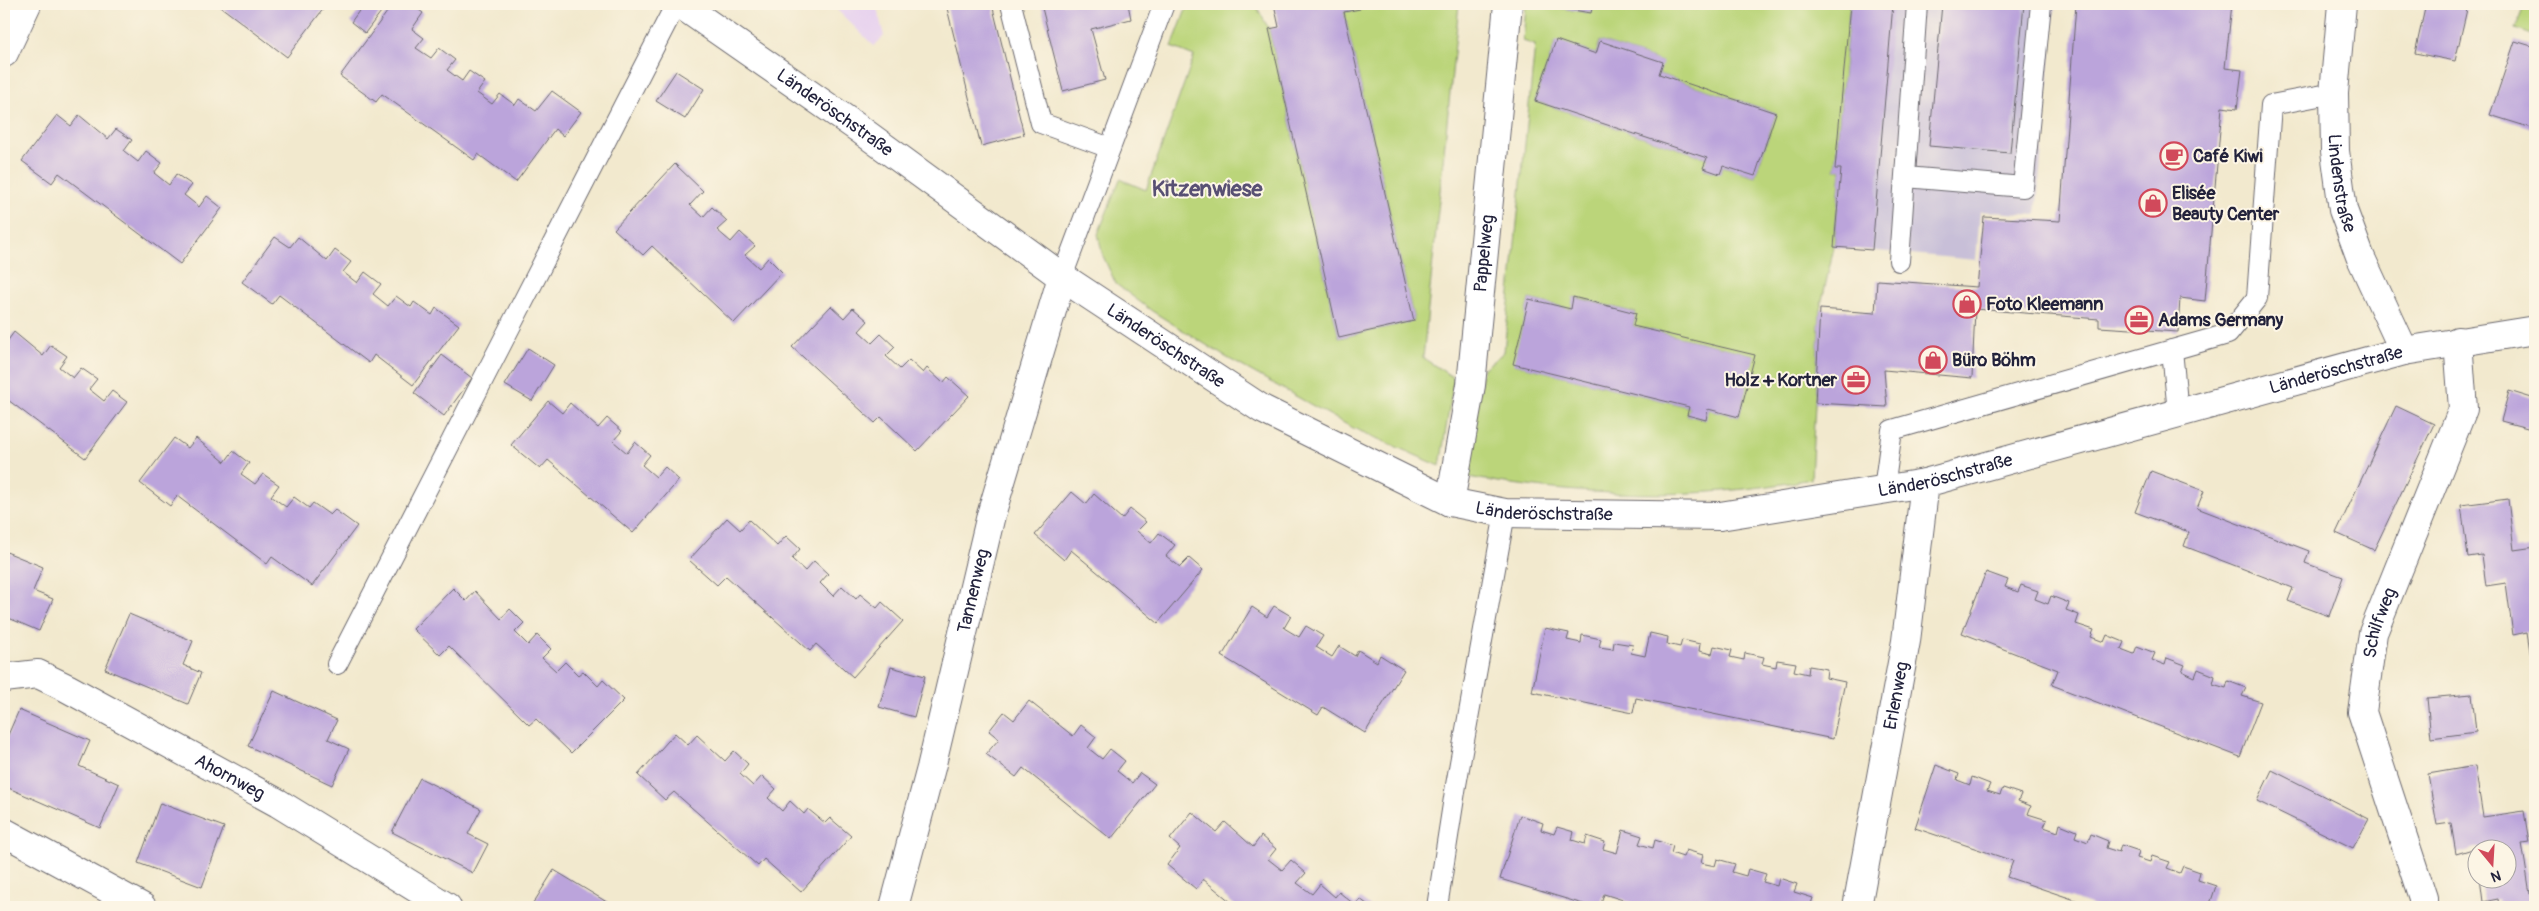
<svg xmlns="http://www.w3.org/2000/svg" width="2539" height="911" font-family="Pangolin,sans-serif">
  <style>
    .built { fill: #e7d2ef }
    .industrial { fill: #c8bfd8 }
    .green { fill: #bbd57a; stroke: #6e7c5a; fill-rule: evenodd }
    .building { fill: #bba4db }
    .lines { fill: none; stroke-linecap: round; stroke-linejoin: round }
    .lane-casing { stroke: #6b686e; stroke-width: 22 }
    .street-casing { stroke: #6b686e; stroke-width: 30 }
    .lane { stroke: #fff; stroke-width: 20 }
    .street { stroke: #fff; stroke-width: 28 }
    .labels { text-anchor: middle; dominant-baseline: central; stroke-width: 4; stroke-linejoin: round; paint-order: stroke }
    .street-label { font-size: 18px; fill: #22223b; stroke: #fcf5e5 }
    .poi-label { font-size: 18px; font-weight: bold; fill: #22223b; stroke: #fcf5e5; text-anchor: start }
    .district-label { font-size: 22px; font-weight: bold; fill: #585073; stroke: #fcf5e5 }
  </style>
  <rect width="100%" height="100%" fill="#fcf5e5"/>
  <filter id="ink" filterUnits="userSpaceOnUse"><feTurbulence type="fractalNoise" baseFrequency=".02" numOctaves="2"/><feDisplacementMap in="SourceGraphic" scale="10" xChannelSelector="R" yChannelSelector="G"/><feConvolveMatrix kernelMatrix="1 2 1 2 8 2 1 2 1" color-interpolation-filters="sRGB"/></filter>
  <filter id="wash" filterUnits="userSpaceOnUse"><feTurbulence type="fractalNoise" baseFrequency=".0096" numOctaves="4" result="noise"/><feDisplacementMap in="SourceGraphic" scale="20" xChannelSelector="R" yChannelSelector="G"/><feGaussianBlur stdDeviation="1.12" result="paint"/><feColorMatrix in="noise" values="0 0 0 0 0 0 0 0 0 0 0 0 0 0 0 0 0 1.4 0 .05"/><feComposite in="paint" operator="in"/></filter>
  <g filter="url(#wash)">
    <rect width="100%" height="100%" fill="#f2e9ce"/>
    <path class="built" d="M831 4H876L884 36 874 46Z"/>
    <path class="industrial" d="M1850 4H2055L2036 215 1980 211 1976 260 1834 247 1841 170 1835 169Z"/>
    <g class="green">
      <path d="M1188 4H1255L1269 29 1339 338 1414 321 1344 12 1360 9 1359 4H1459L1423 358 1454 378 1440 466 1351 427 1224 356 1152 311 1116 284 1103 256 1098 234 1120 179 1146 190 1194 56 1172 47Z"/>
      <path d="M1593 4H1850L1835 169H1841L1834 247 1820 309 1811 479C1699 501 1580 497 1468 477L1483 369 1504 352 1535 45 1523 41 1526 5 1555 7 1590 13ZM1556 41 1596 54 1600 41 1662 62 1659 74 1776 113 1755 176 1723 166 1720 173 1704 169 1707 158 1535 101ZM1574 297 1636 313 1633 326 1754 355 1739 417 1708 409 1705 420 1687 415 1689 407 1514 364 1529 299 1571 309Z"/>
      <path d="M2525 4H2535V36L2515 29Z"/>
    </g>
    <g id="blocks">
      <g class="building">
        <path d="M217 4H327L287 57Z"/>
        <path d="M364 4H387L365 33 351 22Z"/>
        <path d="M393 4H411L423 13 412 29 424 38 416 48 431 58 439 48 455 60 447 70 462 81 469 71 485 82 477 93 492 104 500 94 515 105 519 99 536 111 552 91 581 112 563 136 555 129 516 182 478 154 474 160 382 94 376 102 340 76Z"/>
        <path d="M946 4H992L1024 135 981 146Z"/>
        <path d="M1041 4H1128L1131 19 1091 29 1105 80 1063 91Z"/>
        <path d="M1274 4H1359L1360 9 1344 12 1414 321 1339 338 1269 29 1279 27Z"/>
        <path d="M1555 4H1593L1591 13 1555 7Z"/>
        <path d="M1850 4H1893L1872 250 1834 247 1841 169H1835Z"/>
        <path d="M1942 4H2024L2010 153 1929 146Z"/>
        <path d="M2076 4H2232L2225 68 2242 70 2237 109 2222 107 2205 301 2180 298 2178 332 2099 327V319L1975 309 1972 378 1884 370 1887 407 1815 403 1820 309 1875 313 1877 280 1977 287 1984 217 2060 221Z"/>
        <path d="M2426 4 2468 5 2455 61 2415 53Z"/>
        <path d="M1556 40 1596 54 1600 41 1663 62 1659 74 1776 113 1755 176 1723 166 1720 174 1703 168 1707 158 1535 101Z"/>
        <path d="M2515 41 2535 47V129L2490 115Z"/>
        <path d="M676 71 704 89 685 119 656 101Z"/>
        <path d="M57 115 71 126 79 115 108 139 116 129 132 140 124 151 138 162 146 151 162 163 154 173 169 185 176 174 192 185 184 195 199 207 207 196 222 208 180 264 59 173 52 183 22 161Z"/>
        <path d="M675 164 703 191 690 205 703 217 712 207 727 221 717 230 731 242 740 232 755 246 745 255 759 268 768 258 782 272 734 323 652 246 643 255 614 229Z"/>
        <path d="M275 237 290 247 298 237 327 261 335 250 351 262 343 272 357 283 365 272 381 284 373 294 388 306 396 296 411 307 414 302 432 315 436 308 459 325 413 385 374 355 369 363 279 295 272 304 242 282Z"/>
        <path d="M1573 297 1636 313 1633 326 1755 355 1739 417 1708 409 1706 420 1687 415 1689 407 1513 364 1529 299 1571 309Z"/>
        <path d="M831 306 844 318 853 308 868 321 859 331 872 343 881 334 895 347 886 356 900 369 909 360 923 373 927 368 943 383 948 377 969 396 917 451 881 417 875 423 792 347Z"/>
        <path d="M14 332 43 356 51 345 67 356 59 367 73 378 81 368 97 379 89 389 104 401 112 391 127 402 85 458 4 397V341L6 343Z"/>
        <path d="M528 348 554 365 532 401 505 385Z"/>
        <path d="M442 355 472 378 444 416 414 393Z"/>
        <path d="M2509 391 2535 399V430L2501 421Z"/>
        <path d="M548 401 562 413 570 403 598 428 607 418 622 431 613 441 627 453 635 442 650 455 642 465 656 477 665 467 679 480 633 533 548 460 540 469 511 445Z"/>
        <path d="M2396 406 2434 424 2374 550 2336 533Z"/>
        <path d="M174 438 188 448 196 438 225 462 233 451 249 463 241 474 255 484 263 474 279 485 271 496 286 507 294 497 309 508 313 503 330 515 335 510 357 526 312 586 272 557 267 564 177 496 170 506 140 483Z"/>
        <path d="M2151 471 2204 491 2197 508 2309 551 2305 563 2343 577 2329 616 2288 601 2293 588 2184 546 2189 532 2135 512Z"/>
        <path d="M1072 492 1086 504 1094 494 1122 519 1130 509 1146 522 1137 531 1151 543 1159 533 1175 545 1166 556 1180 567 1189 558 1203 570 1158 623 1071 550 1064 560 1035 535Z"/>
        <path d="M2508 499 2514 550 2535 547V664H2532L2527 632 2513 635 2506 583 2486 586 2482 555 2468 557 2461 505Z"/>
        <path d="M727 518 740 530 749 520 777 546 786 536 800 549 792 559 805 571 814 561 828 574 820 583 833 596 842 586 856 599 860 594 877 608 882 602 903 621 853 677 816 644 810 651 726 576 717 585 689 560Z"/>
        <path d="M4 551 43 567 33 591 53 599 39 631 4 616Z"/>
        <path d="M1986 572 2008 580 2005 587 2018 592 2021 585 2038 591 2035 599 2048 604 2051 596 2069 603 2066 610 2079 615 2076 624 2094 630 2091 637 2104 642 2107 635 2124 642 2121 649 2134 654 2137 646 2155 653 2152 660 2165 665 2167 658 2185 665 2182 671 2195 677 2198 669 2215 676 2213 684 2226 688 2228 681 2246 688 2242 696 2261 702 2240 757 2052 685 2058 670 1962 633Z"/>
        <path d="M453 588 466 601 475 591 501 619 510 609 524 623 515 632 528 645 537 635 551 649 542 658 556 671 565 662 578 675 583 671 598 686 603 680 624 700 571 753 536 719 529 725 449 646 440 655 413 629Z"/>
        <path d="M1274 606 1291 616 1284 628 1299 637 1306 626 1323 636 1316 647 1332 657 1339 646 1355 656 1358 650 1377 662 1380 655 1404 670 1365 733 1323 707 1318 715 1222 656 1252 607 1267 617Z"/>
        <path d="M129 614 193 641 183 665 201 673 188 704 105 669Z"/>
        <path d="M1545 628 1569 633 1567 640 1581 643 1582 635 1601 639 1599 647 1613 649 1614 642 1633 645 1631 653 1645 656 1650 633 1668 637 1667 644 1680 647 1682 640 1700 644 1699 651 1712 654 1714 646 1732 650 1730 657 1744 660 1745 653 1764 657 1762 664 1776 667 1777 660 1796 663 1794 671 1808 674 1809 666 1827 669 1826 678 1845 682 1833 739 1636 698 1633 713 1532 692Z"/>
        <path d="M891 667 925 676 914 717 879 707Z"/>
        <path d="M274 691 337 720 328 739 349 749 332 785 248 746Z"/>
        <path d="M2472 694 2476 732 2431 738 2427 698Z"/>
        <path d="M1029 701 1073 736 1081 725 1096 737 1088 748 1102 759 1110 749 1125 761 1117 771 1132 783 1140 773 1155 784 1111 839 1023 768 1016 777 986 754 999 739 989 731 1004 712 1014 720Z"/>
        <path d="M19 710 90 741 79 766 119 784 100 828 4 786V744Z"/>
        <path d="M675 733 688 745 697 735 725 761 734 751 748 764 740 774 753 786 762 776 776 789 768 798 782 811 790 801 804 814 808 809 825 823 830 818 851 836 801 892 764 859 758 866 674 792 665 800 638 775Z"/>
        <path d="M1936 765 1959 774 1957 780 1970 785 1972 777 1990 784 1987 791 2000 795 2003 788 2021 794 2018 801 2031 806 2028 814 2047 820 2044 827 2058 832 2060 824 2077 831 2075 837 2088 842 2091 834 2108 841 2106 848 2119 852 2121 845 2139 851 2137 858 2150 862 2152 856 2170 862 2167 868 2180 873 2183 866 2200 872 2198 880 2216 886 2209 907H2096L2007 877 2013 861 1915 828Z"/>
        <path d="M2475 766 2483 817 2524 811 2529 842 2522 843 2530 894 2535 893V907H2499L2498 899 2483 902 2480 878H2506V848H2476L2456 854 2451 823 2437 825 2428 774Z"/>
        <path d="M2272 770 2369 819 2353 848 2257 801Z"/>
        <path d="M420 778 481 809 468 834 488 844 473 873 392 832Z"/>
        <path d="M160 803 224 827 202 887 138 863Z"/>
        <path d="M1192 812 1216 832 1225 822 1253 847 1261 836 1276 849 1268 859 1282 870 1291 860 1306 873 1297 883 1312 894 1320 884 1335 897 1339 892 1355 905 1360 899 1371 907H1237L1203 879 1196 889 1167 865 1180 848 1170 839Z"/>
        <path d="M1520 815 1543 823 1541 830 1554 834 1557 827 1574 832 1572 840 1585 844 1587 836 1605 842 1603 849 1617 853 1623 830 1642 836 1639 844 1653 848 1655 840 1673 846 1671 853 1683 857 1686 850 1703 855 1701 863 1715 866 1717 859 1735 864 1732 872 1746 876 1748 869 1766 874 1763 882 1777 886 1779 878 1797 884 1794 892 1813 898 1810 907H1645L1604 894 1600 907H1593L1500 879Z"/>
        <path d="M554 870 615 907H531Z"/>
        <path d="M4 900 18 907H4Z"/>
      </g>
    </g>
  </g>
  <g filter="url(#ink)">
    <use href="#blocks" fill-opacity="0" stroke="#6b686e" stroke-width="1"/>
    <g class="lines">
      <g class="lane-casing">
        <g id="lane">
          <path d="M1011 4 1041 123 1110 148"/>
          <path d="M1906 177 2023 187 2041 4"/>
          <path d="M1899 261 1917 4"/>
          <path d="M1062 277 1164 4"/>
          <path d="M2172 350 2178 413"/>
          <path d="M1884 489 1892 430 2228 334 2257 298 2271 105 2334 93"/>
          <path d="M337 664 676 4"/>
          <path d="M1437 907 1456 785 1505 513"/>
        </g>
      </g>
      <g class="street-casing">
        <g id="street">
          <path id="s1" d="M680 4 858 128 1062 277 1262 409 1450 502 1505 513 1720 516 1925 483 2404 351 2535 330"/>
          <path id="s2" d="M2342 4 2334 93 2335 151 2343 210 2360 256 2404 351"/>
          <path d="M4 53 27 4"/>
          <path id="s3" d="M1450 502 1471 385 1508 4"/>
          <path id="s4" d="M4 678 38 674 67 688 278 803 447 907"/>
          <path d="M4 832 142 907"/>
          <path id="s5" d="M894 907 931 768 991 515 1062 277"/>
          <path id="s6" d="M1857 907 1906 641 1925 483"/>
          <path id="s7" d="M2423 907V898L2362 712 2373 633 2463 409 2458 341"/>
        </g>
      </g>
      <use href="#lane" class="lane"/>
      <use href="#street" class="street"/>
    </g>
  </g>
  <defs>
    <g id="cafe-ring" transform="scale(1.4375)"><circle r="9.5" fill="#fcf5e5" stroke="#d1495b" stroke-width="1.5"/><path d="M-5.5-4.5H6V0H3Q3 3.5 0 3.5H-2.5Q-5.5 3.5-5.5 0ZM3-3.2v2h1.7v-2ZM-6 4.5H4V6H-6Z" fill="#d1495b"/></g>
    <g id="shop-ring" transform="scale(1.4375)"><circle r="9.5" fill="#fcf5e5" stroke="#d1495b" stroke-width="1.5"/><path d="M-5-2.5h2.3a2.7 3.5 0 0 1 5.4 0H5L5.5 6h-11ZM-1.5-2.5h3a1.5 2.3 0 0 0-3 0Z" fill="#d1495b"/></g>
    <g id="office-ring" transform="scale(1.4375)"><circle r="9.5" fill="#fcf5e5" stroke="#d1495b" stroke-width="1.5"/><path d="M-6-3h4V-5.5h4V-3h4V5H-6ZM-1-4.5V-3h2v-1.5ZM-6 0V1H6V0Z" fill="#d1495b"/></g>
  </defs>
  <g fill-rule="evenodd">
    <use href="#cafe-ring" x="2174" y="156"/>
    <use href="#shop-ring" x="2153" y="203"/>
    <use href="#shop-ring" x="1967" y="304"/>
    <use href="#office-ring" x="2139" y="320"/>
    <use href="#shop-ring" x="1933" y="360"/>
    <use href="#office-ring" x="1856" y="380"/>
  </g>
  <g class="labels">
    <g class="street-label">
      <text stroke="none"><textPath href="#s1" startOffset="189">Länderöschstraße</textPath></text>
      <text stroke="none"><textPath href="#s2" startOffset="180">Lindenstraße</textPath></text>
      <text stroke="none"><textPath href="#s3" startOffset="251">Pappelweg</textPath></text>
      <text stroke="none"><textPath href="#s1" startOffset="594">Länderöschstraße</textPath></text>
      <text stroke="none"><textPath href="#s1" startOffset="1824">Länderöschstraße</textPath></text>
      <text stroke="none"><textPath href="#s1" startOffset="1419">Länderöschstraße</textPath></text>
      <text stroke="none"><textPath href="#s1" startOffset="1014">Länderöschstraße</textPath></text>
      <text stroke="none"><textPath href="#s5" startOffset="326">Tannenweg</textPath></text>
      <text stroke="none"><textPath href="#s7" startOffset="296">Schilfweg</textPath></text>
      <text stroke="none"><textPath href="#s6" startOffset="215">Erlenweg</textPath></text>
      <text stroke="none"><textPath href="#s4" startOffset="252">Ahornweg</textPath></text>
    </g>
    <g class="poi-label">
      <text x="2193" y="156">Café Kiwi</text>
      <text x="2172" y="193">Elisée<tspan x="2172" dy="21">Beauty Center</tspan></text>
      <text x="1986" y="304">Foto Kleemann</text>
      <text x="2158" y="320">Adams Germany</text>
      <text x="1952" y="360">Büro Böhm</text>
      <text x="1837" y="380" text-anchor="end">Holz + Kortner</text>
    </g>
    <g class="district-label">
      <text x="1207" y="189">Kitzenwiese</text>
    </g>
  </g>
  <rect width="2539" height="911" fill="none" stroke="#fcf5e5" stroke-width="20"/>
  <g transform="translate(2492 864) rotate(162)"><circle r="24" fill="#fcf5e5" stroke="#a5a1a1"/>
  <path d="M0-4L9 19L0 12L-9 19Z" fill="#d1495b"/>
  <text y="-8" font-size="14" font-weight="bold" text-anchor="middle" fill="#22223b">N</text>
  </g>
</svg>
